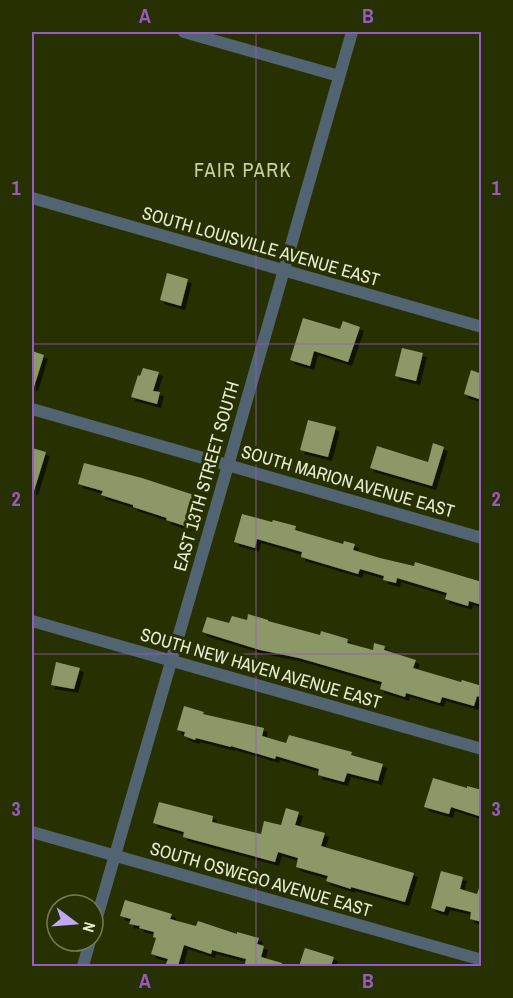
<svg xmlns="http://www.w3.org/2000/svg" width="513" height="998" font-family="'Archivo Narrow',sans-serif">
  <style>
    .building { fill: #8c9868; filter: url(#shadow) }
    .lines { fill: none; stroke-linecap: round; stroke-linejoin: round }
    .street { stroke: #526472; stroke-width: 12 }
    .grid { fill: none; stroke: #965cc4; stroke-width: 1.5; stroke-opacity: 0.55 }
    .labels { text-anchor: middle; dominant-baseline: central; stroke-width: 6; stroke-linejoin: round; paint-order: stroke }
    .street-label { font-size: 18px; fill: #e5ecd3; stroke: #273000 }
    .neighbourhood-label { font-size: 20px; letter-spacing: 1.5px; fill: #c3d19e; stroke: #273000 }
    .neatline { fill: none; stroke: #965cc4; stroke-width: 2 }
    .grid-label { font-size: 20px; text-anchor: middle; font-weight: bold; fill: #965cc4 }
  </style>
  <defs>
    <filter id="shadow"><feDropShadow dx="4" dy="4" stdDeviation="0" flood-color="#0009"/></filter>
  </defs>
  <rect width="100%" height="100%" fill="#273000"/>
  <g class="building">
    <path d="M167 273 188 279 181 306 160 300Z"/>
    <path d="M303 318 340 329 343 321 360 327 348 362 314 351 310 366 290 360Z"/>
    <path d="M402 348 423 353 416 381 395 376Z"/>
    <path d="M32 351 44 355 34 387H32Z"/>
    <path d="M143 368 159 372 153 391 160 392 157 404 131 397 138 375 140 376Z"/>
    <path d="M471 370 482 374V400L464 394Z"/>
    <path d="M308 420 336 427 328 457 300 450Z"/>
    <path d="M433 443 444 447 432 486 370 468 377 446 428 462Z"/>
    <path d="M32 448 46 452 34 491H32Z"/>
    <path d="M84 463 142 478 197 496 188 527 166 520 167 518 133 507V505L101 495 103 491 78 484Z"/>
    <path d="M242 514 272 522 273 520 296 526 295 530 343 544 344 541 355 544 353 550 380 558 414 566 415 562 482 582V605L469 601 468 606 445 599 447 593 397 578 396 583 383 580 384 576 360 569 358 574 301 557 302 552 257 539 255 548 234 542Z"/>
    <path d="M248 614 268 620V621L320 635 321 631 348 639 347 643 373 650 374 643 385 646 384 650 416 660 413 668 461 682 462 680 482 686V698L477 696 474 706 442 697 440 703 406 693 405 697 380 689 382 682 299 658 260 650 202 632 207 617 229 623 232 616 247 620Z"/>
    <path d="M56 662 80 668 74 689 51 685Z"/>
    <path d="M184 706 204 712 203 714 264 728 262 736 286 743 289 735 352 752 351 755 383 764 378 781 347 773 344 782 318 775 319 769 276 756 275 759 231 746V747L196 738 195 740 184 736 185 732 177 730Z"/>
    <path d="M433 778 467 788V786L482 790V817L451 807 449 814 424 807Z"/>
    <path d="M159 802 213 816 212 822 261 834 264 821 281 825 286 808 299 812 295 825 325 833 321 846 414 873 405 902 351 887V889L326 881 328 876 296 867 298 858 278 852 275 862 183 837 184 832 153 823Z"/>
    <path d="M441 871 463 877 460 889 477 894 479 888H482V922L470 919 471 912 446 906 444 912 431 908Z"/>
    <path d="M125 900 172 914 170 919 196 926 198 921 237 934V932L259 938 257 944 264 946 261 957 282 963V966H253L245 964 246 959 212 950 211 954 184 945 178 966 166 964 168 959 151 954 156 938 153 937 154 932 139 928 140 926 129 924 131 919 120 916Z"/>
    <path d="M305 948 334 957 331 966H299Z"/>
  </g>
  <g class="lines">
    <g class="street">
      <path d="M184 32 339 76"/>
      <path d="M32 198 482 327"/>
      <path d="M32 409 482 538"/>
      <path d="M32 621 482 749"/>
      <path d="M32 832 482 960"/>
      <path d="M93 931 233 448 352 32"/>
      <path d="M83 966 90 941"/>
    </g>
  </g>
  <path class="grid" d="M256 32V966M32 344H482M32 654H482"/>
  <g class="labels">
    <g class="street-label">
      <text transform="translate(261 246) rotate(16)">SOUTH LOUISVILLE AVENUE EAST</text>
      <text transform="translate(206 476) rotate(-74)">EAST 13TH STREET SOUTH</text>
      <text transform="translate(348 481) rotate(16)">SOUTH MARION AVENUE EAST</text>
      <text transform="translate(261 668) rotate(16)">SOUTH NEW HAVEN AVENUE EAST</text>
      <text transform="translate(261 879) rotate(16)">SOUTH OSWEGO AVENUE EAST</text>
    </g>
    <g class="neighbourhood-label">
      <text x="243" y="169">FAIR PARK</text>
    </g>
  </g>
  <rect width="513" height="998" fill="none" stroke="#273000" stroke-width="66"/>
  <g transform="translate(75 923) rotate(106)"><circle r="28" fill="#273000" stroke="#737b54" stroke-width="1.5"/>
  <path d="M0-4.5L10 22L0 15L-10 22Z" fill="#c2a7f2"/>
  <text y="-9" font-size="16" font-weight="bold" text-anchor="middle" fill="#e5ecd3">N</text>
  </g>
  <rect x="33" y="33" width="447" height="932" class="neatline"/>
  <g class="grid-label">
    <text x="145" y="23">A</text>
    <text x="368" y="23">B</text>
    <text x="16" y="195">1</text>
    <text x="496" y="195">1</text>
    <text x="16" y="506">2</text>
    <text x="496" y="506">2</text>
    <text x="16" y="816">3</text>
    <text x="496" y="816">3</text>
    <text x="145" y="988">A</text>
    <text x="368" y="988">B</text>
  </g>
</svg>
